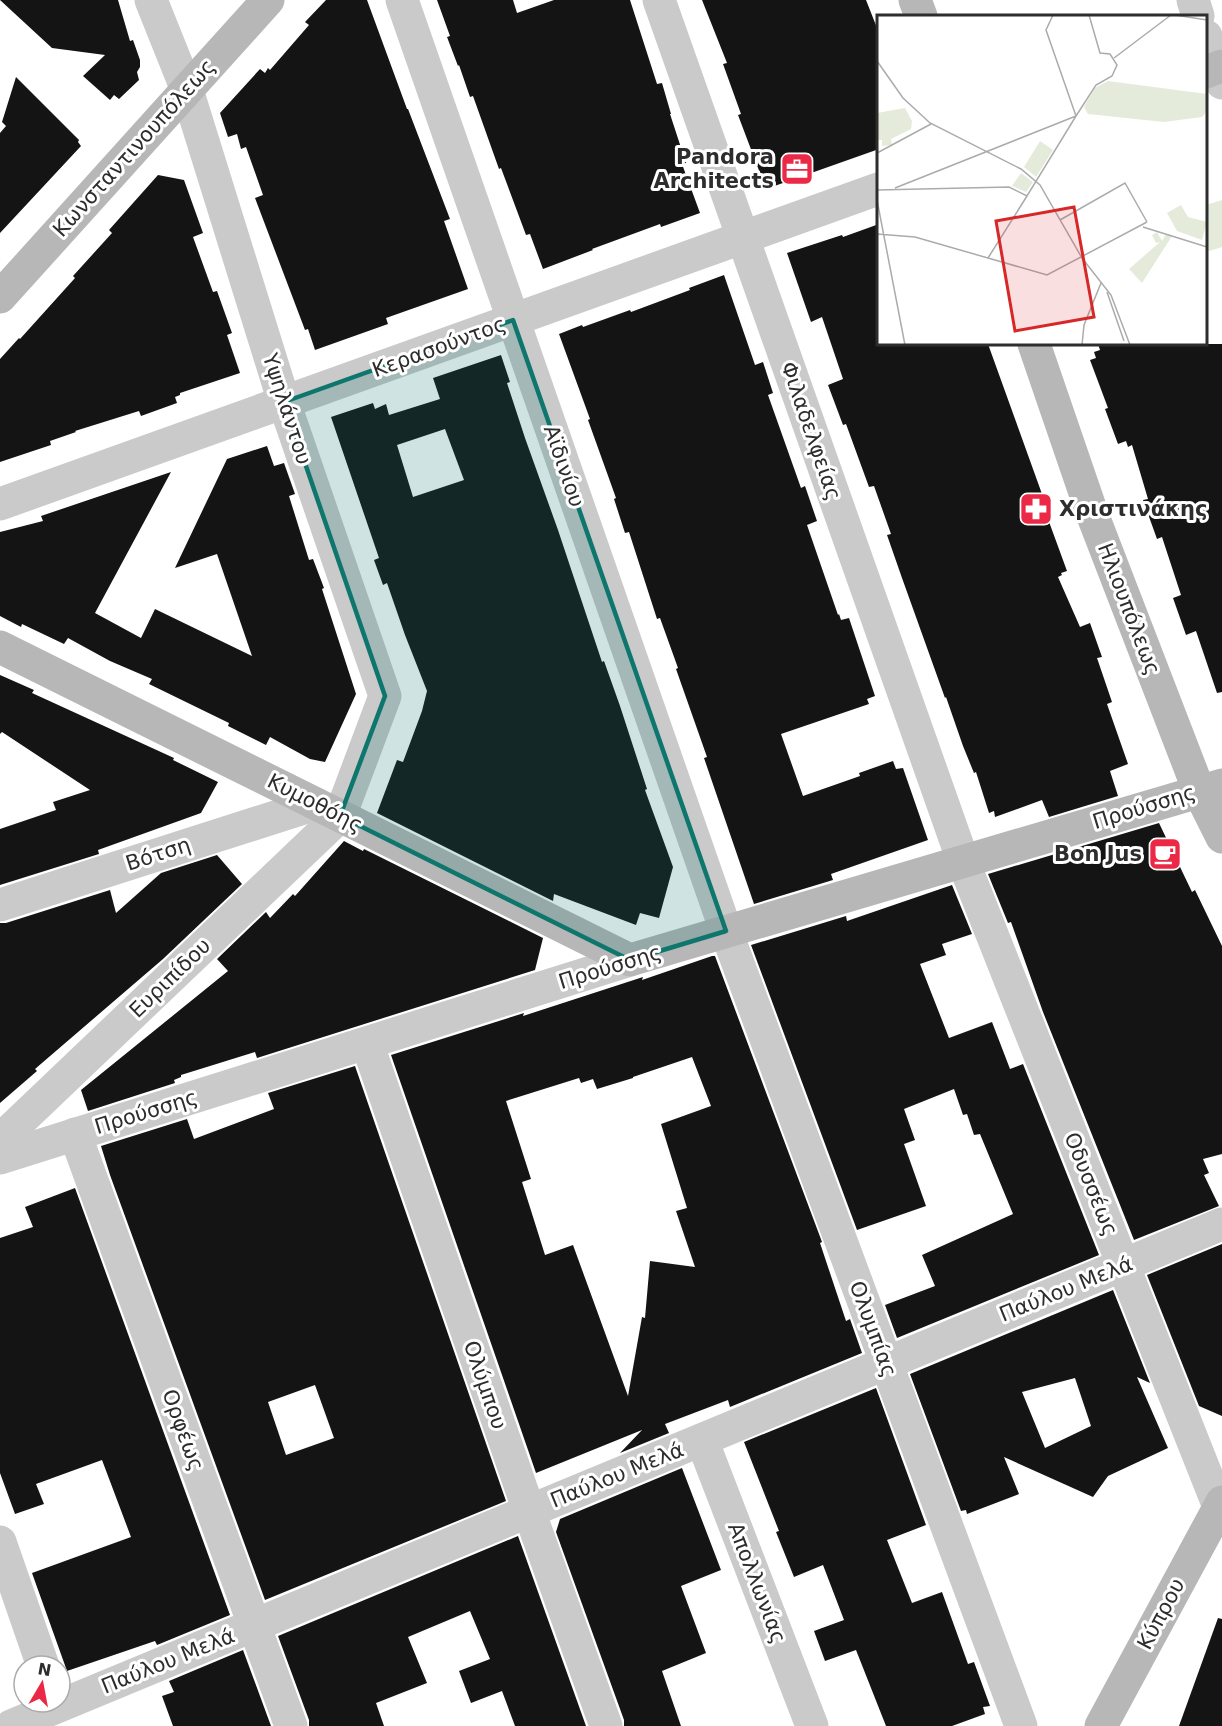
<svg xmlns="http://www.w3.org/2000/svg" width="1222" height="1726" font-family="'DejaVu Sans',sans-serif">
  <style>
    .green { fill: #e4ebda }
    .building { fill: #141414; fill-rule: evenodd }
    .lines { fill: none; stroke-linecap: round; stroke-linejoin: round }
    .street { stroke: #cacaca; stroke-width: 33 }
    .secondary { stroke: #b7b7b7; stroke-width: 33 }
    .marked { fill: #0f766e; fill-opacity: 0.2; stroke: #0f766e; stroke-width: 4.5; stroke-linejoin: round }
    .labels { text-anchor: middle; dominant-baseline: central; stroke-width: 6; stroke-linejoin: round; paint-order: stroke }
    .street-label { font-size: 21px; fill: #2d2d2d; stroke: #fff }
    .poi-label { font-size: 21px; font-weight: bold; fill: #2d2d2d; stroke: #fff; text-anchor: end }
    .inset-road { fill: none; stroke: #ababab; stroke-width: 1.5 }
    .view { fill: #d62828; fill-opacity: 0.15; stroke: #d62828; stroke-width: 3 }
    .inset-edge { fill: none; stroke: #2d2d2d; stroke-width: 3 }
  </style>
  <rect width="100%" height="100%" fill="#fff"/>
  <path class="green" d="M1222 200V247L1206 252V205Z"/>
  <g class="building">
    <path d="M0 0H118L130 41 133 40 140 60V67L137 72 139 80 119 99 114 95 110 100 83 76 105 55 52 48Z"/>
    <path d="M326 0H367L407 109H408L450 219 444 221 468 289 386 318 388 324 315 350 308 329 305 330 255 198 263 195 246 147 241 149 237 134 228 137 220 113 260 69 265 73 268 68 270 70 309 25 305 22Z"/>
    <path d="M437 0H513L517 13 554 0H630L657 84 662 83 671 114H670L686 163 682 164 700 213 661 227 660 224 592 249 593 250 543 269 530 234 526 235 501 168 499 169 473 96 470 97 459 65 458 66 447 37 450 36Z"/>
    <path d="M702 0H866L879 33V149L766 189 738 115 741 114 723 64 727 63Z"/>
    <path d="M16 77 79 140 78 142 81 146 0 233V133L6 126 2 122Z"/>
    <path d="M158 175 184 180 203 233 193 237 213 292 217 291 232 333 227 335 240 373 180 393V395L175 397 177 403 141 416 139 411 75 431 76 432 50 441 51 445 0 462V359L19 338 20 339 75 278 73 276 112 233 109 230Z"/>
    <path d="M879 224V344H988L1051 519H1048L1067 571 1061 573 1062 575 1058 577 1080 627 1090 623 1102 657 1097 658 1112 702 1107 704 1128 764 1110 771 1118 796 1049 817 1042 800 995 817 994 811 989 813 976 772 974 773 963 746 946 697 945 698 902 578 887 535 891 534 874 486 869 487 846 424 843 425 828 385 843 379 822 317 811 322 787 253 842 235 843 237Z"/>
    <path d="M724 275 755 365 763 362 773 393 768 395 801 488 805 486 817 521 807 525 838 615 839 614 841 620 849 618 875 696 867 699 869 704 781 734 803 796 860 776 859 773 893 761 896 769 903 768 928 840 831 874 833 880 754 904 704 758 707 757 676 669 678 668 660 618 657 619 629 532 625 533 614 499 616 498 588 420 590 419 559 334 582 325 583 327 630 310 631 312 690 290 689 288Z"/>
    <path d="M1098 344H1222V692L1217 693 1196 631 1186 635 1173 598 1181 595 1162 537 1157 539 1143 500 1148 499 1132 445 1128 447 1126 441 1118 444 1105 409 1108 408 1090 360 1096 358 1094 352 1100 350Z"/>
    <path d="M501 355 510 382 507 383 525 438 558 530 602 662 604 661 620 706 647 789 645 790 673 867 659 918 640 913 636 925 554 894 553 901 377 813 397 760 403 762 422 711 427 691 405 635 387 583 383 585 374 560 379 558 331 417 373 403 375 409 386 404 389 415 440 399 433 378ZM445 429 464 480 413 497 397 445Z"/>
    <path d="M267 446 274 466 284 463 295 494 289 496 309 560 313 559 324 588 322 589 356 694 325 762 310 759 270 737 266 745 228 726 229 723 149 684 152 679 110 661 68 638 64 644 22 624 21 627 0 616V532L43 521 41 516 171 472 95 613 141 638 155 609 252 656 217 554 175 568 227 459Z"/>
    <path d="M0 675 34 690 32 693 174 758 173 760 218 782 201 813 98 850 99 854 0 885V829L56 810 53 802 90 790 2 732 0 734Z"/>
    <path d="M1159 823 1192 892 1195 890 1222 946V1154L1203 1159 1209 1173 1204 1175 1219 1206 1134 1240 1043 1012 1011 922 1008 923 988 874Z"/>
    <path d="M344 841 363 851 364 849 543 938 535 970 257 1058 255 1052 181 1075V1077L174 1080 175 1083 88 1111 81 1090 228 971 217 959 266 912 270 918 293 894 295 896Z"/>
    <path d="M217 855 242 884 163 959 35 1069 37 1071 0 1103V923H6L110 890 116 913 161 873Z"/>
    <path d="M952 885 972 934 942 944 946 955 920 964 949 1038 992 1022 1010 1069 1023 1064 1099 1255 897 1338 885 1305 935 1286 922 1255 1013 1214 980 1134 974 1135 967 1114 963 1115 954 1089 904 1109 915 1140 904 1144 926 1206 857 1230 751 945 846 916 847 921Z"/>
    <path d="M712 956H715L822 1242 820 1243 846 1321 850 1319 862 1353 730 1407 728 1400 665 1424 669 1433 620 1453 642 1430 536 1473 391 1055 524 1013 523 1016 643 977 642 980ZM692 1057 711 1106 661 1124 687 1208 676 1211 695 1267 650 1261 645 1318 642 1317 628 1396 573 1245 545 1255 522 1182 531 1179 506 1101 579 1078 581 1083 593 1079 597 1089 633 1078V1077Z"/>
    <path d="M355 1066 506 1501 265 1600 110 1175 101 1146 187 1119 194 1139 274 1109 268 1093ZM315 1385 334 1438 286 1455 268 1402Z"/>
    <path d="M75 1188 230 1615 157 1645 155 1641 67 1671 32 1573 131 1537 102 1460 36 1484 44 1504 15 1514 0 1473V1238L33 1227 25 1207Z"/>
    <path d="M1222 1244V1416L1199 1406 1147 1275Z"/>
    <path d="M1113 1290 1150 1383 1137 1377 1168 1448 1108 1476 1093 1497 1004 1457 1019 1494 967 1514 966 1510 961 1511 910 1374ZM1075 1378 1091 1426 1045 1448 1022 1392Z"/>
    <path d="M876 1388 926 1525 887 1540 912 1603 942 1592 968 1664 974 1662 990 1706 983 1707 985 1714 952 1726H886L856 1650 825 1661 814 1631 844 1620 823 1565 794 1577 776 1532 779 1531 744 1442Z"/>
    <path d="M682 1468 721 1570 681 1586 706 1653 662 1671 681 1726H624V1720L556 1532 560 1519Z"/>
    <path d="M518 1536 586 1726H515L502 1691 471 1703 459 1671 490 1659 470 1611 408 1637 427 1683 376 1703 384 1726H309V1720L278 1636Z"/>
    <path d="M1218 1618 1222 1619V1726H1179Z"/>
    <path d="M243 1650 271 1726H173L162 1696 174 1692 169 1681Z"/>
  </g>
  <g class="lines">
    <g class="street">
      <path d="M402 0 726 931 1021 1726"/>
      <path d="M659 0 963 861 1219 1507"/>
      <path d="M1193 0 1198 16"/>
      <path d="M1206 36 1222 83"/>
      <path d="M0 504 878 189"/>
      <path d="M0 905 316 804"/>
      <path d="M367 1043 529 1511 606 1726"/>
      <path d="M75 1134 291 1726"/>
      <path d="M0 1140 340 816 385 696 284 402 187 90 151 0"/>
      <path d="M0 1158 630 960"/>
      <path d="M702 1440 812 1726"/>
      <path d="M0 1542 43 1666"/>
      <path d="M11 1726 1222 1224"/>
    </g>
    <g class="secondary">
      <path d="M915 0 921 16"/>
      <path d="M1206 72 1222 66"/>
      <path d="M0 297 268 0"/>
      <path d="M1034 344 1093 516 1199 791 1222 837"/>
      <path d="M0 647 630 960 1222 785"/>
      <path d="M1101 1726 1222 1502"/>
    </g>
  </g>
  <path class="marked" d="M513 320 726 931 630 960 340 816 385 696 284 402Z"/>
  <defs>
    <g id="office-square" transform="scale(1.725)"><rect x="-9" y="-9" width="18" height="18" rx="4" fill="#eb2845" stroke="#fff"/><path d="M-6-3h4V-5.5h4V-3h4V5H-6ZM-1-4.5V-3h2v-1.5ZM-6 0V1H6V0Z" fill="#fff"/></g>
    <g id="pharmacy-square" transform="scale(1.725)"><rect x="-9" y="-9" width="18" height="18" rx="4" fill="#eb2845" stroke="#fff"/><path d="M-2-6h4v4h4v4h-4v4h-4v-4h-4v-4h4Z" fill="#fff"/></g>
    <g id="cafe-square" transform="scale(1.725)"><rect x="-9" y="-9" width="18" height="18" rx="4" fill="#eb2845" stroke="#fff"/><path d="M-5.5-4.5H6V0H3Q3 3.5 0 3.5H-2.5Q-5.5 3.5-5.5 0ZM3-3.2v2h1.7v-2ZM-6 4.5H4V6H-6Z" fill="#fff"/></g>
  </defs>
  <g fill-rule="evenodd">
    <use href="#office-square" x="797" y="169"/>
    <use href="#pharmacy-square" x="1036" y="509"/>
    <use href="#cafe-square" x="1165" y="854"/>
  </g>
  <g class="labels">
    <g class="street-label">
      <text transform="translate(134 148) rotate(-48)">Κωνσταντινουπόλεως</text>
      <text transform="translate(439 347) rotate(-20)">Κερασούντος</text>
      <text transform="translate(287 409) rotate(72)">Υψηλάντου</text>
      <text transform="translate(811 431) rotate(71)">Φιλαδελφείας</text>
      <text transform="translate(564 466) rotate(71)">Αϊδινίου</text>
      <text transform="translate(1129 609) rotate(69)">Ηλιουπόλεως</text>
      <text transform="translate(315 803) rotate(27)">Κυμοθόης</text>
      <text transform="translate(1144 807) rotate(-17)">Προύσσης</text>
      <text transform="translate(158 854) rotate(-18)">Βότση</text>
      <text transform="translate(610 967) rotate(-17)">Προύσσης</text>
      <text transform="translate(170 978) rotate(-44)">Ευριπίδου</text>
      <text transform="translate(146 1112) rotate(-17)">Προύσσης</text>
      <text transform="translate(1091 1184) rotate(68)">Οδυσσέως</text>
      <text transform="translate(1066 1289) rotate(-22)">Παύλου Μελά</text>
      <text transform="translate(873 1329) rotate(70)">Ολυμπίας</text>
      <text transform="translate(485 1385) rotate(71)">Ολύμπου</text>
      <text transform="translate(183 1430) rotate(70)">Ορφέως</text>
      <text transform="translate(617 1475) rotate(-22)">Παύλου Μελά</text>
      <text transform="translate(757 1583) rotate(69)">Απολλωνίας</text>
      <text transform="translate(1161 1614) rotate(-62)">Κύπρου</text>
      <text transform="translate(168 1661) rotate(-22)">Παύλου Μελά</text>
    </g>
    <g class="poi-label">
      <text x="774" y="157">Pandora<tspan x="774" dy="24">Architects</tspan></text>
      <text x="1059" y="509" text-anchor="start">Χριστινάκης</text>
      <text x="1142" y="854">Bon Jus</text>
    </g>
  </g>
  <g transform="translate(877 15)">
    <rect width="330" height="330" fill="#fff"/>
    <path d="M231 66 330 79V96L325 102 287 107 211 99 207 92 218 73ZM28 93 35 106 34 114 14 124 15 130 5 131V125H0V98ZM163 126 176 135 159 162 147 152ZM144 158 156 167 149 177 135 171ZM304 190 311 202 330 207 325 225 300 216 290 198ZM280 217 285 226 289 219 295 221 265 268 252 254 283 227 279 228 275 220Z" fill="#e4ebda"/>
    <path class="inset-road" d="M176 0 169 15 199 101M298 0 330 5M237 43 294 0M0 46 26 83 53 108 144 154 163 170 205 243 234 280 253 330M199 101 219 70 235 61 240 50 233 39 223 38 212 0M0 138 54 109M18 173 199 101M0 175 132 172 150 181 199 101M0 185 28 330M183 205 248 168 270 207M266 212 330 232M0 219 38 222 170 260 270 207M111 243 150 181M230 277 247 326M205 330 207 310 224 268"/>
    <path class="view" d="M197 192 217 302 138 316 119 206Z"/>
    <rect width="330" height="330" class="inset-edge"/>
  </g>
  <g transform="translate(42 1684) rotate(10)"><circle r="28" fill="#ffffff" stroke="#ababab" stroke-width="1.5"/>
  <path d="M0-4.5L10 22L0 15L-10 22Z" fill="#eb2845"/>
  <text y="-9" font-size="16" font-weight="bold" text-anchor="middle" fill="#2d2d2d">N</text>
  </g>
</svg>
